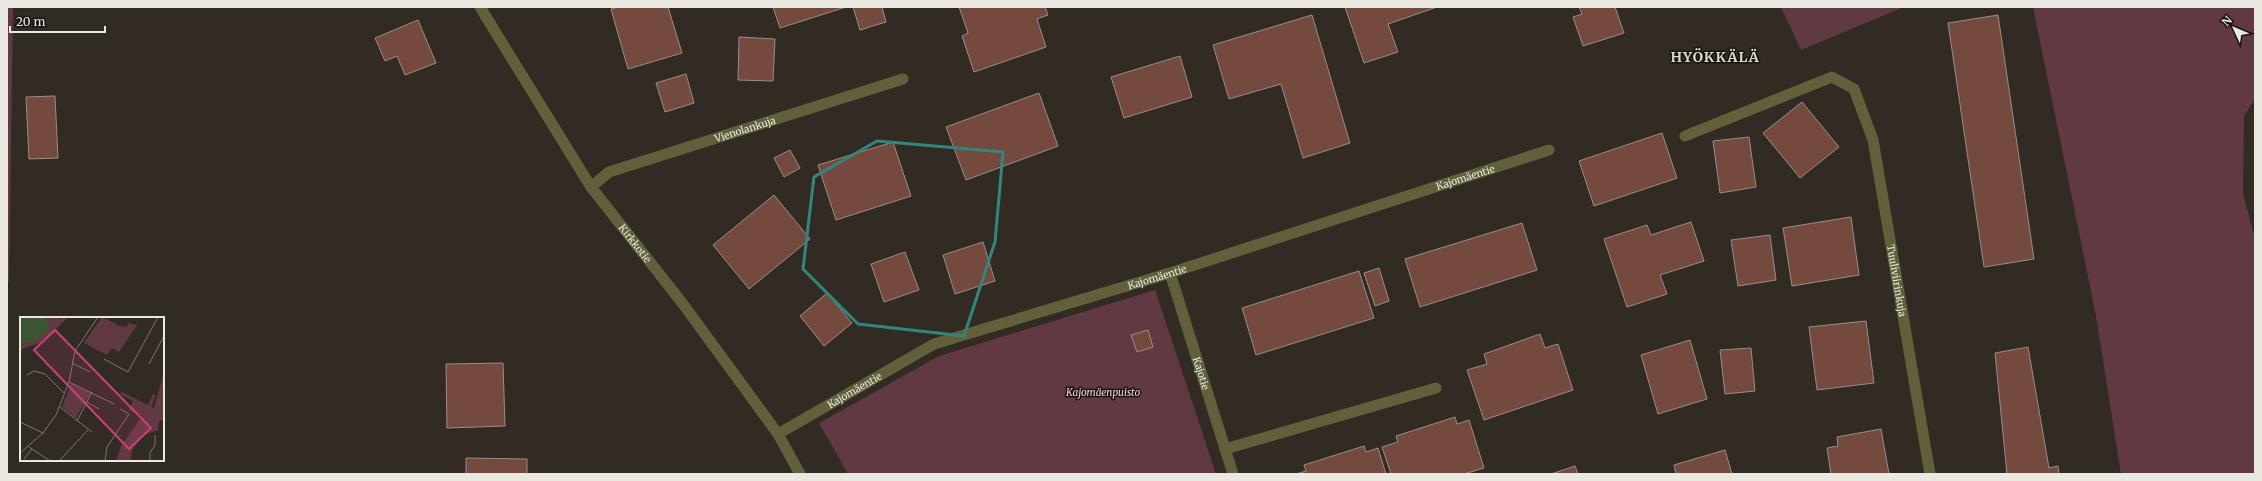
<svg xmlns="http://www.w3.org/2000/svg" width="2262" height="481" font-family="Merriweather,serif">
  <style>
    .green { fill: #613942 }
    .building { fill: #734a3d; stroke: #9b8d88 }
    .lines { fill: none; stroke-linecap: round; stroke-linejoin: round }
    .service { stroke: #625f3b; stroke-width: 11 }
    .minor { stroke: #625f3b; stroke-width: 11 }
    .tertiary { stroke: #625f3b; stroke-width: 11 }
    .marked { fill: none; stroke: #30877f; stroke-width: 3; stroke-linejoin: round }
    .labels { text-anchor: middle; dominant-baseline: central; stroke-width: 3; stroke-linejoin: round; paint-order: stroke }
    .street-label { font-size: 10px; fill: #ebe7e1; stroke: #171411 }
    .park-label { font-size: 10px; font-style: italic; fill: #fccdd6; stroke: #171411 }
    .district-label { font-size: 14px; font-weight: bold; letter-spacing: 1px; fill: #e1d8cd; stroke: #171411 }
    .inset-road { fill: none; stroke: #7c766f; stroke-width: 1 }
    .view { fill: #ca4176; fill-opacity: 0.15; stroke: #ca4176; stroke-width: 2 }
    .inset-edge { fill: none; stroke: #ebe7e1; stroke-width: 2 }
  </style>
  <rect width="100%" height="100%" fill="#322b23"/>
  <g class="green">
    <path d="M7 7H13L9 280 7 285Z"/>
    <path d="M1781 7H1904L1801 50Z"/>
    <path d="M2033 7H2255V99L2244 116 2243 194 2255 239V474H2121L2096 316Z"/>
    <path d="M1155 290 1216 474H848L819 423 939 356Z"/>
  </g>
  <g class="building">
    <path d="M619 7H668L682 53 628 69 611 9Z"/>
    <path d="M773 7H846L780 28Z"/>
    <path d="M853 7H882L886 22 860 30Z"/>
    <path d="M959 7H1045L1048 15 1037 19 1046 47 974 72 962 36 968 33Z"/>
    <path d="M1345 7H1437L1388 24 1398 52 1364 63Z"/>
    <path d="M1579 7H1615L1624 33 1583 46 1573 17 1582 14Z"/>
    <path d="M1312 15 1350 143 1303 158 1281 84 1229 99 1213 45Z"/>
    <path d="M1998 15 2034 259 1984 267 1948 23Z"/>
    <path d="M418 20 436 63 405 75 397 56 385 61 375 38Z"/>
    <path d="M739 37 775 39 773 81 738 80Z"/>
    <path d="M1180 56 1192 97 1124 118 1111 77Z"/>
    <path d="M686 74 694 103 665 112 656 83Z"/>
    <path d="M1039 93 1058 146 966 180 946 127Z"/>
    <path d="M55 96 58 158 29 159 26 97Z"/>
    <path d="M1802 102 1839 147 1800 178 1763 133Z"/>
    <path d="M1662 133 1677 178 1594 206 1579 161Z"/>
    <path d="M1749 137 1756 187 1720 193 1713 141Z"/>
    <path d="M893 142 911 196 836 220 818 165Z"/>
    <path d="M790 150 800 168 784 177 774 158Z"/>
    <path d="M774 195 810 239 749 289 713 245Z"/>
    <path d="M1851 217 1859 275 1792 286 1783 228Z"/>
    <path d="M1691 222 1704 261 1660 275 1667 294 1627 307 1604 239 1647 225 1651 235Z"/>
    <path d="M1522 223 1537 270 1420 307 1405 259Z"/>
    <path d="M1770 235 1776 280 1738 286 1731 240Z"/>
    <path d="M983 242 995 281 955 294 943 255Z"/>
    <path d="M905 252 919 290 884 302 871 264Z"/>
    <path d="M1379 268 1389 301 1375 306 1364 273Z"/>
    <path d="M1359 271 1374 318 1256 355 1242 308Z"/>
    <path d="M827 293 852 323 824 346 800 316Z"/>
    <path d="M1866 321 1874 383 1817 390 1809 327Z"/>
    <path d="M1148 330 1153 347 1137 352 1131 335Z"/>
    <path d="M1540 334 1545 348 1558 344 1573 390 1484 420 1467 370 1487 364 1484 354Z"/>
    <path d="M1690 340 1707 399 1658 414 1641 355Z"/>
    <path d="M2028 347 2049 468 2058 466 2059 474H2007L1995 353Z"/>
    <path d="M1751 348 1755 391 1725 394 1720 350Z"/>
    <path d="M503 363 505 426 447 428 446 364Z"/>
    <path d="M1455 417 1457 424 1469 420 1484 468 1464 474H1391L1382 447 1398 442 1396 436Z"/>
    <path d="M1881 429 1889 474H1831L1827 448 1838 446 1837 437Z"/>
    <path d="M1364 446 1366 452 1378 448 1386 474H1296L1306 471 1304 465Z"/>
    <path d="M1725 450 1732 474H1676L1674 465Z"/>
    <path d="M466 458 527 459V474H466Z"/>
    <path d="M1575 466 1578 474H1551Z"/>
  </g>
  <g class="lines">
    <g class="service">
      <path d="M1685 136 1832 77 1854 89"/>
      <path d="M1225 449 1436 388"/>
    </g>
    <g class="minor">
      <path id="s1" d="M1854 89 1873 140 1930 474"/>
      <path id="s2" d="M591 187 609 172 903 79"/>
      <path id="s3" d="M1170 273 1233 474"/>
      <path id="s4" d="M778 434 934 344 1170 273 1549 150"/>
    </g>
    <path class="tertiary" id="s5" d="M480 7 591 187 683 304 778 434 800 474"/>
  </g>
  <path class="marked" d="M877 141 1003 152 995 242 964 336 858 324 803 269 814 177Z"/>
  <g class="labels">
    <g class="street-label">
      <text stroke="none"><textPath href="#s2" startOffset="166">Vienolankuja</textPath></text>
      <text stroke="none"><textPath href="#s4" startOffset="737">Kajomäentie</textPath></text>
      <text stroke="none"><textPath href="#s5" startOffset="283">Kirkkotie</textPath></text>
      <text stroke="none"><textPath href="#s4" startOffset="413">Kajomäentie</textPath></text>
      <text stroke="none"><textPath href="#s1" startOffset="197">Tuuliviirinkuja</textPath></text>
      <text stroke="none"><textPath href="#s3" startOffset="105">Kajotie</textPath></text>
      <text stroke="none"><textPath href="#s4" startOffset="88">Kajomäentie</textPath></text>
    </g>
    <g class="park-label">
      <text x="1103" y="392">Kajomäenpuisto</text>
    </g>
    <g class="district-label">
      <text x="1715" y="57">HYÖKKÄLÄ</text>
    </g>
  </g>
  <g transform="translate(20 317)">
    <rect width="144" height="144" fill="#322b23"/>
    <path d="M25 0H40L41 3 42 0H48L23 25 2 32 0 39V28L15 24 27 7ZM82 0 100 9 107 10 108 6 117 8 99 35 92 31 87 38 64 26ZM144 55V102L139 105 138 113 121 119 112 134 111 144H96L101 129 122 99 109 93 113 84 100 77 102 75 128 88 133 77 136 78 131 90 134 91ZM51 66 71 75 56 101 42 90Z" fill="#613942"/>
    <path d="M0 0H25L30 12 15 24 0 28Z" fill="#3c5433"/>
    <path class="inset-road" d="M84 42 108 55 138 0M52 46 70 55M129 47 144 19M7 58 14 54 25 57 45 77M49 65 94 87M67 85 79 92M40 90 72 115M57 104 72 75M0 105 23 116M9 130 30 144M0 136 23 116 36 98 49 65 55 34 78 0M4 142 12 132M39 144 68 113M85 144 87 130 109 97 100 92M130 144V136L135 128V118"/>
    <path class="view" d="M35 13 131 111 109 132 14 33Z"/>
    <rect width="144" height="144" class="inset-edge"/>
  </g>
  <rect width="2262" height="481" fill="none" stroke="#ebe7e1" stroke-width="16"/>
  <g transform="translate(2234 28) rotate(314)" stroke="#171411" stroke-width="3" paint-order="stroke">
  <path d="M0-3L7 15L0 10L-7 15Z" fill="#ebe7e1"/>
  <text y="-6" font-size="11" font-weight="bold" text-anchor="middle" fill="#ebe7e1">N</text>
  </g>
  <path d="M10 26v6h95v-6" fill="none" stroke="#ebe7e1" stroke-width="2"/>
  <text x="16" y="26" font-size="12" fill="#ebe7e1" stroke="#171411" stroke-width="3" paint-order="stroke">20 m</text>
</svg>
